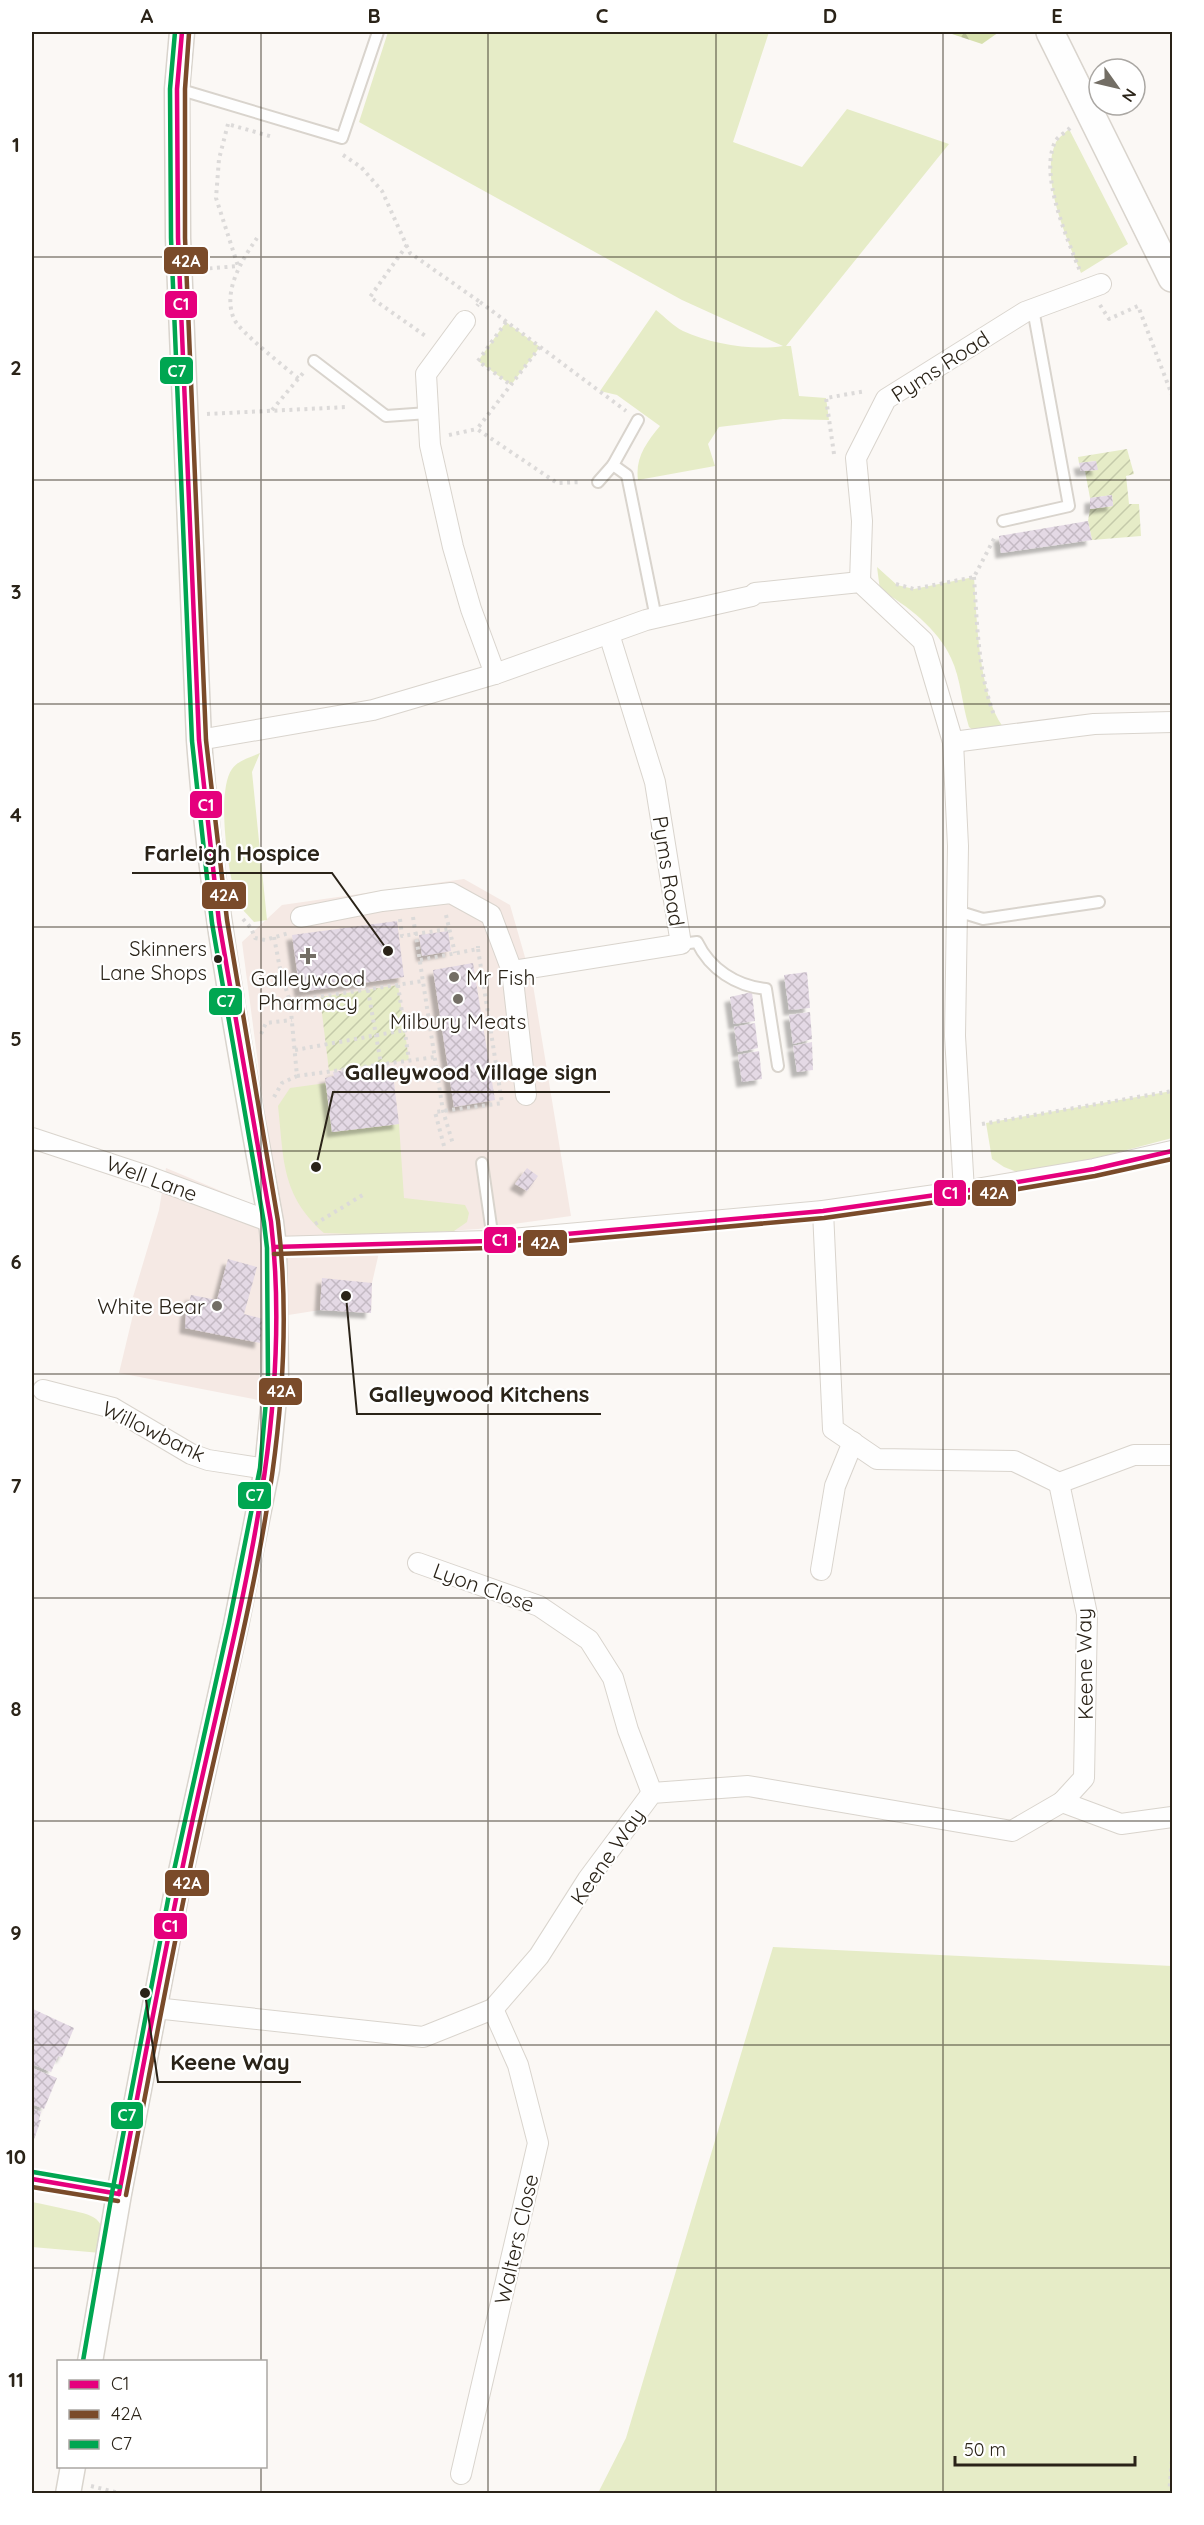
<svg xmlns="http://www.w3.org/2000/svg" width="1204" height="2525" font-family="Quicksand,sans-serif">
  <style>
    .commercial { fill: #f5e9e4 }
    .grass { fill: #e6ecc7 }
    .forest { fill: url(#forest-firs) }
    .garden { fill: url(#garden-furrows) }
    .building { fill: url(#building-cross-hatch); filter: url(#shadow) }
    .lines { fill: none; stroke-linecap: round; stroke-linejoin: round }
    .service-casing { stroke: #d9d4cd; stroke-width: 14 }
    .minor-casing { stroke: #d9d4cd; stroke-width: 22 }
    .tertiary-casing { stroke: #d9d4cd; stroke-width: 27 }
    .secondary-casing { stroke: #d9d4cd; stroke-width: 30 }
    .path { stroke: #dcdad9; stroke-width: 4; stroke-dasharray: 3 4.5; stroke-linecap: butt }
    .service { stroke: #fefefe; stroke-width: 10 }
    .minor { stroke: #fefefe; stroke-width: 20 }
    .tertiary { stroke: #fefefe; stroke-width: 24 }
    .secondary { stroke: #fefefe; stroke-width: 27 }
    .bus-1-casing { stroke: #fff; stroke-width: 9 }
    .bus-2-casing { stroke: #fff; stroke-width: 9 }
    .bus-3-casing { stroke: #fff; stroke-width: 9 }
    .bus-1 { stroke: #e5007d; stroke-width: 4.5 }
    .bus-2 { stroke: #7a4b2a; stroke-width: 4.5 }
    .bus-3 { stroke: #00a651; stroke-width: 4.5 }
    .grid { fill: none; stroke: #2a2318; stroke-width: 1.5; stroke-opacity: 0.55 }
    .poi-dot { fill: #736e65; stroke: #fff; stroke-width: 2 }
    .bus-dot { fill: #2a2318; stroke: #fff; stroke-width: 2 }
    .labels { text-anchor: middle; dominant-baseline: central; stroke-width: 4.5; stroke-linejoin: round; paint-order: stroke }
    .bus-label { font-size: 20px; fill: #2a2318; stroke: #fff; text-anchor: end }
    .street-label { font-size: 21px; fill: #2a2318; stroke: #fff }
    .poi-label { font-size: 21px; fill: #2a2318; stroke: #fff }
    .leader { fill: none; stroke: #2a2318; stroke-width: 2 }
    .callout-dot { fill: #2a2318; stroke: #fff; stroke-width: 2 }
    .callout-label { font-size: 22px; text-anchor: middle; font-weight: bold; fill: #2a2318; stroke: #fff; stroke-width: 4.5; stroke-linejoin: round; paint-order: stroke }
    .line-badge { stroke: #fff; stroke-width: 2 }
    .badge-label { font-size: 16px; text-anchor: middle; font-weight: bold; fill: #fff }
    .neatline { fill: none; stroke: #2a2318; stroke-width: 2 }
    .grid-label { font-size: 20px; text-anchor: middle; font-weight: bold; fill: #2a2318 }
  </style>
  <defs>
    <pattern id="forest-firs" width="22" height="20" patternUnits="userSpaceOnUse" patternTransform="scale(1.5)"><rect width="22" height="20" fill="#d7e0ae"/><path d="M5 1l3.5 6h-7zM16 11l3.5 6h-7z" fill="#b9c095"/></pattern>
    <pattern id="garden-furrows" width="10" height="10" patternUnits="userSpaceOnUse" patternTransform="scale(1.5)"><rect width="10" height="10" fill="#e6ecc7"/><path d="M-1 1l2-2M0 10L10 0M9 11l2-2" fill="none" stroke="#c5caaa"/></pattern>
    <pattern id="building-cross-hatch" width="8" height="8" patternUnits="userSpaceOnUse" patternTransform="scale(1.5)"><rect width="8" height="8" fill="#e4d9e5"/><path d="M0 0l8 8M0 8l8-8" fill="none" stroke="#c4bac4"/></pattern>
    <filter id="shadow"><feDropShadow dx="-5.5" dy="5.5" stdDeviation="1.5" flood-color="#0004"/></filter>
  </defs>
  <rect width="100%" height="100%" fill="#fbf8f5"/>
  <path class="commercial" d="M464 879 510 905 533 985 571 1216 478 1229 383 1235 372 1283 371 1313 320 1310 263 1319 258 1400 119 1373 137 1298 133 1297 159 1210 166 1168 278 1215 242 942 282 905Z"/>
  <g class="grass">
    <path d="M388 32H769L733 142 802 167 847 109 949 144 786 346H791L799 396 826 398 829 420 783 419 719 427 708 444 715 466 638 480C635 458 646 443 660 426L617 395 600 391 656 310C665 317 673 326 683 331 710 344 754 351 783 346L682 300 359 122Z"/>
    <path d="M1069 129 1128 244 1081 273C1067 239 1039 178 1056 142 1059 137 1065 133 1069 129Z"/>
    <path d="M506 322 540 347 511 385 478 361Z"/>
    <path d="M877 567 897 585 914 589 974 577C977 620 978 692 1003 727L985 738 969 727C962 705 961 679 951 658 938 629 907 605 880 590Z"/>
    <path d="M260 753 252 772 267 920 254 922C249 916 240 908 237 901 228 874 216 791 232 769 238 760 251 757 260 753Z"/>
    <path d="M326 1083 332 1132 399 1124 404 1198 465 1205 469 1213 467 1222 454 1231 383 1235 324 1233C281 1195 284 1160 278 1106L290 1088Z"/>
    <path d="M1172 1091V1138L1108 1155 1039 1170 1017 1172 1004 1167 992 1159 986 1123Z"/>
    <path d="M773 1947 1172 1966V2493H598L626 2438Z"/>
    <path d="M32 2202C44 2204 56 2207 69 2210 99 2216 107 2220 101 2253L32 2247Z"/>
  </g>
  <path class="forest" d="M946 32H999L982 44Z"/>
  <g class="garden">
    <path d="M1127 449 1134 474 1126 476 1129 504H1139L1141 536 1092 540 1088 521 1090 509 1113 506 1112 495 1090 498 1085 471 1097 470 1096 461 1079 463 1078 457Z"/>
    <path d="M398 985 409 1060 329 1071 320 997Z"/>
  </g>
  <g class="building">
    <path d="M1096 461 1098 470 1081 471 1079 463Z"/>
    <path d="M1112 495 1113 506 1090 509V498Z"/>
    <path d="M1088 521 1092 540 1001 553 999 536Z"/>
    <path d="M397 921 404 977 300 992 292 935Z"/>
    <path d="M448 931 451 951 422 956 419 935Z"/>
    <path d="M473 963 495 1100 454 1107 433 970Z"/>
    <path d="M807 972 810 1008 789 1010 784 975Z"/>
    <path d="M752 992 755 1021 734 1024 730 997Z"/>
    <path d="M810 1012 812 1039 793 1044 789 1015Z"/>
    <path d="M755 1023 758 1048 738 1052 734 1027Z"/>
    <path d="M812 1042 813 1070 797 1072 793 1046Z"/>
    <path d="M759 1051 762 1079 742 1082 738 1055Z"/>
    <path d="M392 1066 399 1124 332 1132 325 1078 334 1076 333 1072 353 1069 354 1073Z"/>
    <path d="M527 1168 538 1176 527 1191 515 1184Z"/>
    <path d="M228 1259 257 1267 244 1314 263 1319 260 1343 185 1328 186 1313 191 1295 217 1300Z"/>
    <path d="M322 1278 372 1283 371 1313 320 1310Z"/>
    <path d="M33 2009 74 2028 62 2057 58 2056 51 2072 32 2064V2051L34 2046 32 2045Z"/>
    <path d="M32 2068 57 2078 44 2109 32 2104Z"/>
    <path d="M32 2108 41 2112 39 2120H41L32 2145Z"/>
  </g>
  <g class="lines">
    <g class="service-casing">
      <g id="service">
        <path d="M178 89 342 138 378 32"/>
        <path d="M314 361 386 416 428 413"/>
        <path d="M638 420 613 465 627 475 656 618"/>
        <path d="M598 482 613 465"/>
        <path d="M1003 521 1069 506 1033 309"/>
        <path d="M957 911 983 919 1099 902"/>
        <path d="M681 944 697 942C710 969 736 986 766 989L778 1066"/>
        <path d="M482 1163 493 1240"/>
      </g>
    </g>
    <g class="minor-casing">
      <g id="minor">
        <path d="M465 321 426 374 430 445 453 547 471 609 495 674"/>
        <path d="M860 582 862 521 856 458 886 399 1025 312 1101 284"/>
        <path d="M199 740 373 710 495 674 646 620 752 596 755 593 860 582 923 641 953 742 958 846 955 1036 964 1191"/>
        <path d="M953 742 1094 724 1172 722"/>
        <path d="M301 917 382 901 451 893 491 915 512 971 526 1095"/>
        <path d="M512 971 681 944 655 782 609 634"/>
        <path d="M32 1138 150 1177 271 1222"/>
        <path d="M823 1211 833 1429 877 1459 1014 1461 1059 1483 1134 1455H1172"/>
        <path d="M274 1247 488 1241 823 1211 964 1191 1094 1169 1172 1151"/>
        <path d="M43 1390 113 1408 191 1454 208 1460 267 1469"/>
        <path d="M1059 1483 1087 1614 1084 1778 1062 1802"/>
        <path d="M418 1563 539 1606 589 1640 613 1678 628 1730 652 1793"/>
        <path d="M821 1570 835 1486 853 1442"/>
        <path d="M155 2008 423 2037 493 2009 539 1956 588 1879 652 1793 748 1786 1012 1831 1062 1802 1121 1824 1172 1817"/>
        <path d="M32 2179 119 2194"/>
        <path d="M461 2474 538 2143 518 2065 493 2009"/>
      </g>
    </g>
    <g class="tertiary-casing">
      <g id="tertiary">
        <path d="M90 2362 119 2194 178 1885 236 1625 267 1469 276 1379 274 1247 271 1222C242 1062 211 902 199 740L178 238 177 89 182 32"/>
        <path d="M68 2494 73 2466"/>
      </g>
    </g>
    <g class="secondary-casing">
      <path id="secondary" d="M1050 32 1172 278"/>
    </g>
    <g class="path">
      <path d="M231 125 273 137"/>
      <path d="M1070 128C1066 132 1059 136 1056 140 1038 173 1067 238 1080 271"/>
      <path d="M343 155 361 167 382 191 410 253 480 302 477 306"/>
      <path d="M257 238C242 260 222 291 234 319 239 331 286 368 299 379"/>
      <path d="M407 245 370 297 427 337"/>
      <path d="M202 269 238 266 216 198 219 159 228 124"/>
      <path d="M480 302 626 411"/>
      <path d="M1100 305 1109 319 1138 306 1172 395"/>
      <path d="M506 322 478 361 511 385"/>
      <path d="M540 347 477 429 557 483 582 482"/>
      <path d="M272 410 304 372"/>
      <path d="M207 414 347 407"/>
      <path d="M449 435 477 429"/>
      <path d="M834 454 826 398 866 391"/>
      <path d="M974 577C977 622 978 673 994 715"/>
      <path d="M896 584 914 589 974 577 996 535"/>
      <path d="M446 915 455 953"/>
      <path d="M413 917 443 1111 453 1144"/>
      <path d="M243 919 251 928 255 938 265 940 289 933"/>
      <path d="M400 919 402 936 449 929"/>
      <path d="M274 937 281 974 290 1001 423 981"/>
      <path d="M478 949 502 1103"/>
      <path d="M420 960 478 949V946"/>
      <path d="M398 985 409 1060"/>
      <path d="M368 990 381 1064"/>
      <path d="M261 1034 266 1023 292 1020"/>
      <path d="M295 1050 405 1030"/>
      <path d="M297 1076 435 1057"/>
      <path d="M274 1097 282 1083 297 1076 290 1001"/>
      <path d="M982 1124 1172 1091"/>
      <path d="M444 1146 435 1112 503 1103"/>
      <path d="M315 1224 366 1193"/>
      <path d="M91 2486 123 2494"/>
      <path d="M1169 2494 1172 2460"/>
    </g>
    <use href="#service" class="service"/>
    <use href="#minor" class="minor"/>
    <use href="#tertiary" class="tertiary"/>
    <use href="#secondary" class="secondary"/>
    <g class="bus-1-casing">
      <g id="bus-1">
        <path d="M274 1247 488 1241 823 1211 964 1191 1094 1169 1172 1151"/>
        <path d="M32 2179 119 2194"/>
        <path d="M119 2194C144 2062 168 1930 197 1800 239 1610 294 1418 271 1222L219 922 199 740 178 238 177 89 182 32"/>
      </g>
    </g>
    <g class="bus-2-casing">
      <g id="bus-2">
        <path d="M274 1254 489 1248 824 1218 965 1198 1095 1176 1172 1159"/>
        <path d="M32 2187 118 2201"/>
        <path d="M126 2195C152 2063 175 1931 205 1800 247 1610 302 1417 278 1221L227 920 206 740 185 238V89L189 33"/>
      </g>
    </g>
    <g class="bus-3-casing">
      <g id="bus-3">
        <path d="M33 2172 120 2187"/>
        <path d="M83 2361 112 2193 171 1884 229 1623 260 1468 268 1379 267 1248 264 1223 212 923 192 741 171 238 170 89 175 32"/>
      </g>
    </g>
    <use href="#bus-1" class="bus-1"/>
    <use href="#bus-2" class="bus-2"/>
    <use href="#bus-3" class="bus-3"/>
  </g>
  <path class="grid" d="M261 32V2362M488 32V2494M716 32V2494M943 32V2494M32 257H1172M32 480H1172M32 704H1172M32 927H1172M32 1151H1172M32 1374H1172M32 1598H1172M32 1821H1172M32 2045H1172M32 2268H1172M261 2466V2494"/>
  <g class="poi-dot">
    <path d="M305 947h6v6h6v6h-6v6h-6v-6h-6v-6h6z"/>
    <circle cx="454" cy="977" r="6"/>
    <circle cx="458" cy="999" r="6"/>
    <circle cx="217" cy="1306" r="6"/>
  </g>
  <circle class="bus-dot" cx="218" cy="959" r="5"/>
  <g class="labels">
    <g class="bus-label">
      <text x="207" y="948">Skinners<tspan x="207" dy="24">Lane Shops</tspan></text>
    </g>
    <g class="street-label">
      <text transform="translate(940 366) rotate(-33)">Pyms Road</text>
      <text transform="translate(669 871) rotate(81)">Pyms Road</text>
      <text transform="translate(152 1178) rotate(20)">Well Lane</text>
      <text transform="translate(154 1431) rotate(26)">Willowbank</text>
      <text transform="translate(484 1587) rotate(20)">Lyon Close</text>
      <text transform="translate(1084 1664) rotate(-91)">Keene Way</text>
      <text transform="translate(607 1856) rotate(-55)">Keene Way</text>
      <text transform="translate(516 2239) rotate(-77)">Walters Close</text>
    </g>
    <g class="poi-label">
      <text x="466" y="977" text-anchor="start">Mr Fish</text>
      <text x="308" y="978">Galleywood<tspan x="308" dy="24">Pharmacy</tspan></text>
      <text x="458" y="1021">Milbury Meats</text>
      <text x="205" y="1306" text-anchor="end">White Bear</text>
    </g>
  </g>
  <path class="leader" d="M388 951L332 873H132M316 1167L333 1092H610M346 1296L357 1414H601M145 1993L158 2082H301"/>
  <g class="callout-dot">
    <circle cx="388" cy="951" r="6"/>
    <circle cx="316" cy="1167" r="6"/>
    <circle cx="346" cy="1296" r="6"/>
    <circle cx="145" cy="1993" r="6"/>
  </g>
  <g class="callout-label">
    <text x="232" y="861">Farleigh Hospice</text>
    <text x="471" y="1080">Galleywood Village sign</text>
    <text x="479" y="1402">Galleywood Kitchens</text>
    <text x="230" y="2070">Keene Way</text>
  </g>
  <g class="line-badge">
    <rect x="163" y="246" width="46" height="29" rx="6" fill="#7a4b2a"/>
    <rect x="164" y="290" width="34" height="29" rx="6" fill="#e5007d"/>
    <rect x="159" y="356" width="35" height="29" rx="6" fill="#00a651"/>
    <rect x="189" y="790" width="34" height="29" rx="6" fill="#e5007d"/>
    <rect x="201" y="881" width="46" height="29" rx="6" fill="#7a4b2a"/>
    <rect x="208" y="987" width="35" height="29" rx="6" fill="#00a651"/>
    <rect x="933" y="1179" width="34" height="28" rx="6" fill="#e5007d"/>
    <rect x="971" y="1179" width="46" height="28" rx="6" fill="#7a4b2a"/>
    <rect x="483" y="1226" width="34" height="28" rx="6" fill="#e5007d"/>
    <rect x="522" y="1229" width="46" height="28" rx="6" fill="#7a4b2a"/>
    <rect x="258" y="1377" width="45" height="29" rx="6" fill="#7a4b2a"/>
    <rect x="237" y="1481" width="35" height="29" rx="6" fill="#00a651"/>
    <rect x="164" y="1869" width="46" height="28" rx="6" fill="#7a4b2a"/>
    <rect x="153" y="1912" width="35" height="28" rx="6" fill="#e5007d"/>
    <rect x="110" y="2101" width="34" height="29" rx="6" fill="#00a651"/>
  </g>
  <g class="badge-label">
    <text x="186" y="267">42A</text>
    <text x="181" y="310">C1</text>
    <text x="177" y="377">C7</text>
    <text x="206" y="811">C1</text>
    <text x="224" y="901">42A</text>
    <text x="226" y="1007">C7</text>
    <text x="950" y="1199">C1</text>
    <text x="994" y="1199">42A</text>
    <text x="500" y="1246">C1</text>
    <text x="545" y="1249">42A</text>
    <text x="281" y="1397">42A</text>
    <text x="255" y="1501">C7</text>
    <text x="187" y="1889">42A</text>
    <text x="170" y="1932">C1</text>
    <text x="127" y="2121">C7</text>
  </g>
  <rect width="1204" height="2525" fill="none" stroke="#ffffff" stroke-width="66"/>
  <rect x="57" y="2360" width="210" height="108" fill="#ffffff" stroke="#aaa7a3" stroke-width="1.5"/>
  <rect x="69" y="2380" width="30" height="9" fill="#e5007d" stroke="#aaa7a3" stroke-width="1.5"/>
  <text x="111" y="2390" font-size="18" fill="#2a2318">C1</text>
  <rect x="69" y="2410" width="30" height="9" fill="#7a4b2a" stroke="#aaa7a3" stroke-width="1.5"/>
  <text x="111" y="2420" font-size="18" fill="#2a2318">42A</text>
  <rect x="69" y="2440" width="30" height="9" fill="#00a651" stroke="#aaa7a3" stroke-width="1.5"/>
  <text x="111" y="2450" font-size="18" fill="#2a2318">C7</text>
  <g transform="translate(1117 87) rotate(124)"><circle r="28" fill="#ffffff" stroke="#aaa7a3" stroke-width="1.5"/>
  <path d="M0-4.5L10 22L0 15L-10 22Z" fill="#736e65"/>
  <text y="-9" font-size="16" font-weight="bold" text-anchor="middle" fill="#2a2318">N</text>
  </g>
  <path d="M955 2456v9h180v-9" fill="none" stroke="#2a2318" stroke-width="3"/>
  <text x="964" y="2456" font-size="18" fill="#2a2318" stroke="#ffffff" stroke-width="4.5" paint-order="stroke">50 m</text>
  <rect x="33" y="33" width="1138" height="2459" class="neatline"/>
  <g class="grid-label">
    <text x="147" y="23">A</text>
    <text x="374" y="23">B</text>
    <text x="602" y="23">C</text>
    <text x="830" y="23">D</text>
    <text x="1057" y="23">E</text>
    <text x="16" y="152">1</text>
    <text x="16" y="375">2</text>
    <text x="16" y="599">3</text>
    <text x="16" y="822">4</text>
    <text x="16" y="1046">5</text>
    <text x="16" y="1269">6</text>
    <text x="16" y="1493">7</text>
    <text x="16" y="1716">8</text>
    <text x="16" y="1940">9</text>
    <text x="16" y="2164">10</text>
    <text x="16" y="2387">11</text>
  </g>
</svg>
